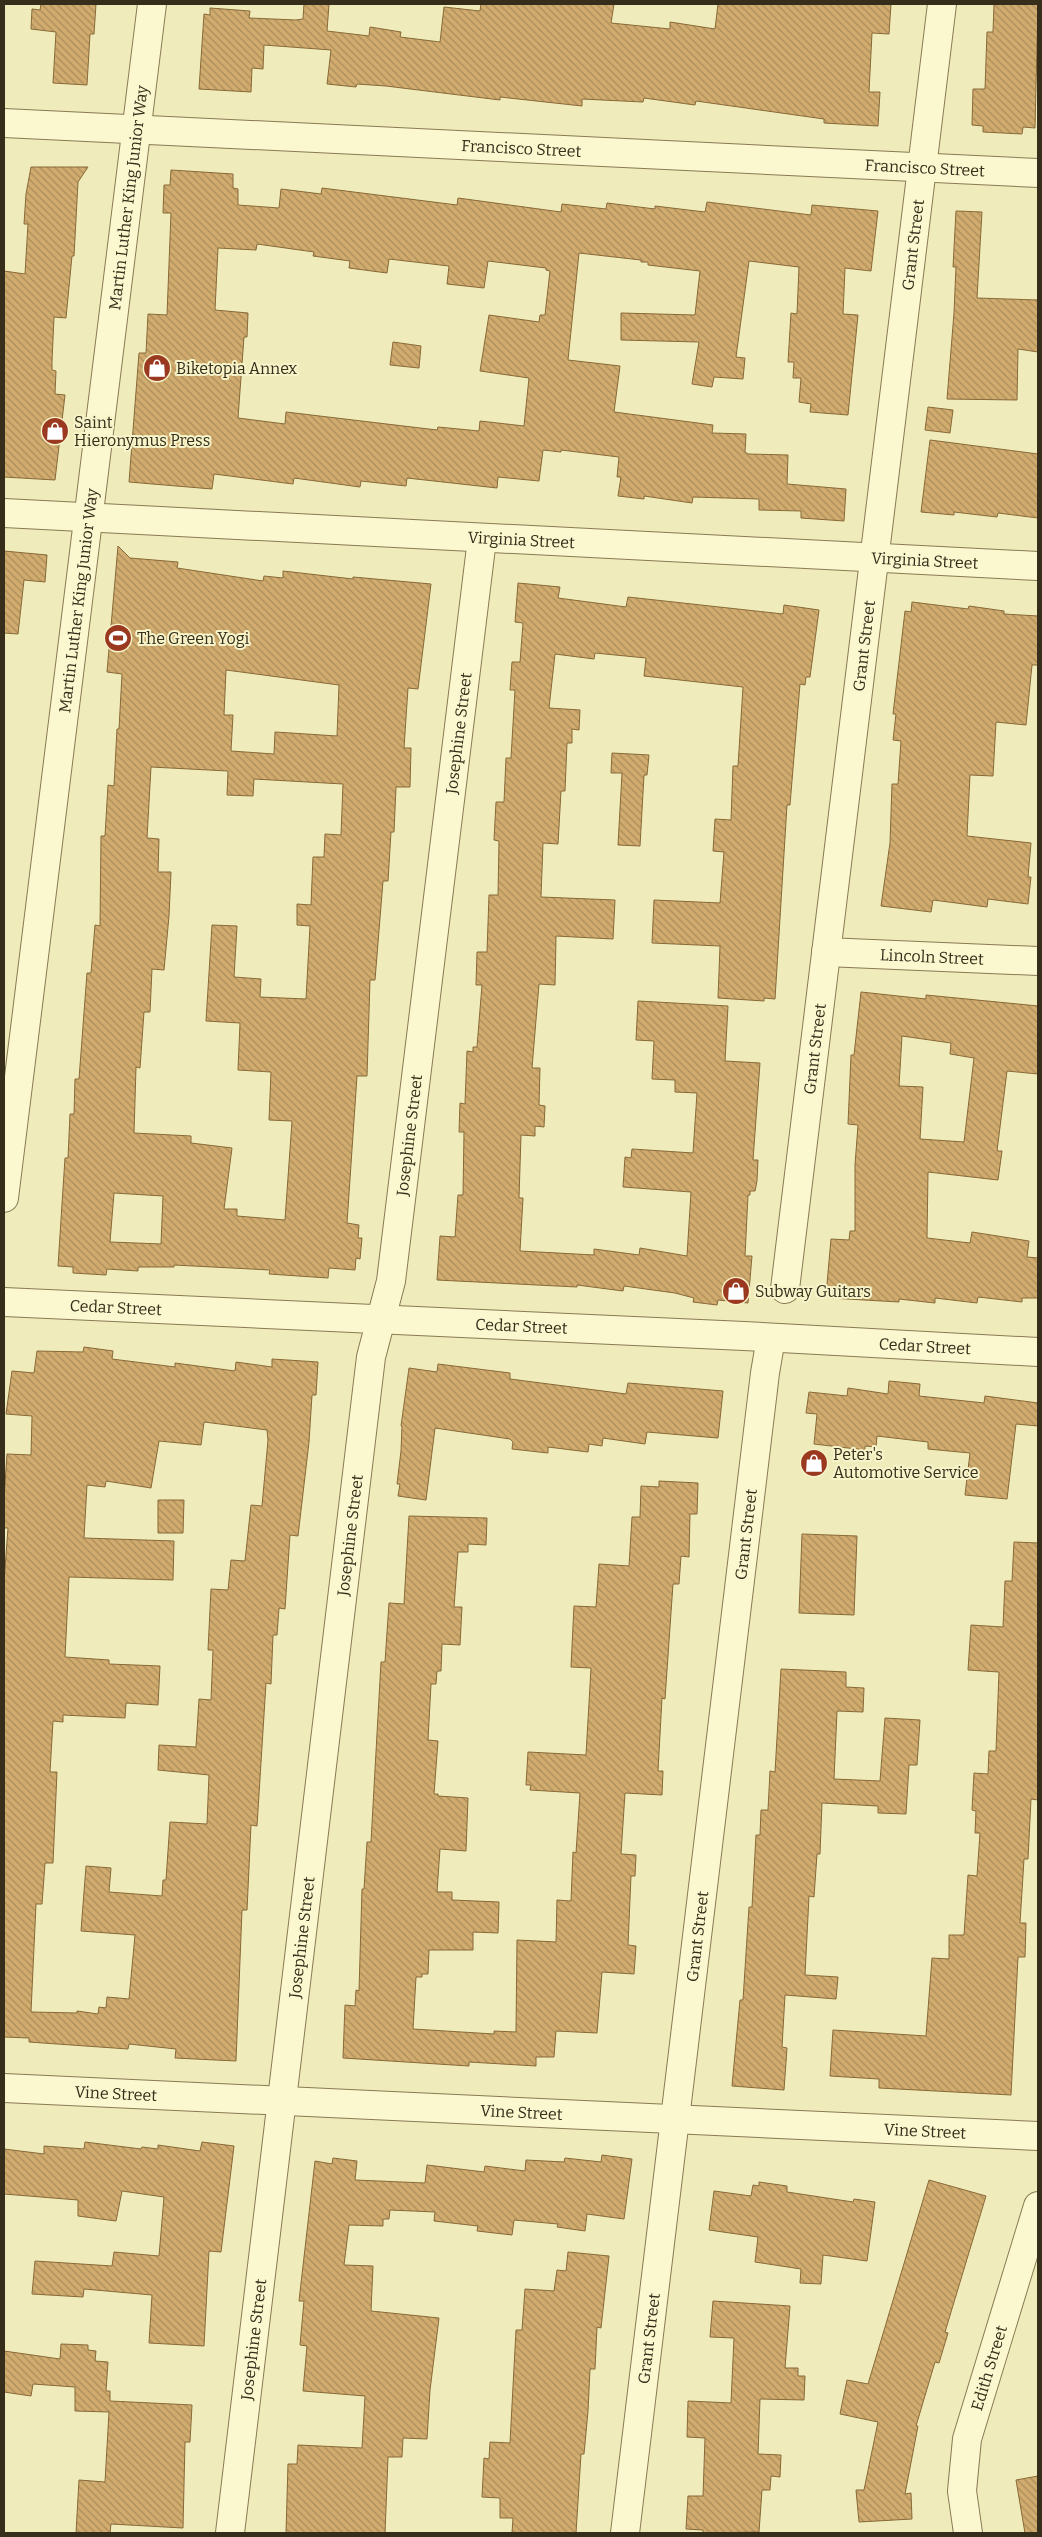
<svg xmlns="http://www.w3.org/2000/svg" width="1042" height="2537" font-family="Bitter,serif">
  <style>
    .building { fill: url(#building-back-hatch); stroke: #886938; fill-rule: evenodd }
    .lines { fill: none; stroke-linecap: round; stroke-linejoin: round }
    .minor-casing { stroke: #887a54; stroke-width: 30 }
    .minor { stroke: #fbf7ce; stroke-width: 28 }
    .labels { text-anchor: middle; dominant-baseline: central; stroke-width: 4; stroke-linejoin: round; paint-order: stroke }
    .street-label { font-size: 16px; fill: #362d1a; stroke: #f7f4ca }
    .poi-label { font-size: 16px; fill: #362d1a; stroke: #f7f4ca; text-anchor: start }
  </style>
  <defs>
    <pattern id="building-back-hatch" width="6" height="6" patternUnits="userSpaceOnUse" patternTransform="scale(1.25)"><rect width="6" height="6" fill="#d1ac6e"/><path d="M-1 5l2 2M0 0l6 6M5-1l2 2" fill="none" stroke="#aa8c5a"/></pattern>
  </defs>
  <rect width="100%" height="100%" fill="#f0ebba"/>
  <g class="building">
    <path d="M41 4H96L94 34H90L87 85 53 83 56 32 31 29 32 9 40 10Z"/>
    <path d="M304 4H329L327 31 369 36 370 27 401 32 400 37 440 42 444 7 480 11 481 4H614L611 23 670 29V22L715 29 718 4H891L889 34 872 33 869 92H880L878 126 824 123V119L696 101 695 105 644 98 643 102 582 99V106L500 97V100L386 86 357 84 356 87 327 84 331 50 264 45 263 69 252 68 251 92 199 89 204 14 210 15V8L250 11 249 18 296 20 303 19Z"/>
    <path d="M994 4H1038L1035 128 1023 127 1022 134 983 132V126L972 125 973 89H985L987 32H993Z"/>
    <path d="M31 167H88L78 182 74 256H72L66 318 54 317 52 361V370L56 371 55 394 65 395 55 480 4 477V271L25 274 28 224H24L26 194Z"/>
    <path d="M171 170 233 174V188L238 189V205L279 208 281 189 321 194 322 188 457 205 458 198 561 212 562 204 606 209 607 203 655 209V206L705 212 707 202 811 215 812 205 878 211 871 271 845 268 843 314 858 315 848 415 810 412 811 404 799 402 801 378H793L794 362H788L791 313 797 314 799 267 749 261 736 357 745 358 743 379 714 377 712 387 692 384 699 342 621 340V313L695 315 700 271 648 265V262H641V260L579 253 568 360 620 366 614 412 713 425 712 433 746 434 745 452 748 454 788 455 787 484 846 489 844 521 801 518V511L759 510V499L693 497 692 503 644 496V499L618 496 621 477H617L619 457 561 450V452L543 450 539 481 498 477 497 488 407 478 406 486 361 481 360 487 294 478 293 484 214 474 212 489 129 482 139 353H146L148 314 167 315 171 213H163L164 185H170ZM257 244 314 252 313 256 350 261 349 268 387 273 389 259 449 266 447 284 484 288 488 261 546 268V270L550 271 545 315H540L539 322 489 315 480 371 529 378 524 426 480 421 479 431 438 427 437 430 286 412 285 424 238 418 244 337H247L248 313 215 310 218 248 256 250Z"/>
    <path d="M956 211 982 212 977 298 1038 300V352L1018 349 1017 400 947 399 954 313 956 267H953Z"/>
    <path d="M393 342 421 346 419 368 390 365Z"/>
    <path d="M928 407 953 410 950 433 925 430Z"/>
    <path d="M930 440 1038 454V518L998 513 997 517 954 512V515L921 512Z"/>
    <path d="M118 546 130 558 178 562 177 568 263 581 264 576 283 578V571L353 579V577L431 584 418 689 408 688 404 748H411L410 787H396L394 832H391L388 881H383L375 980H370L367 1076H357L347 1223 359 1225 358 1238H362L360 1259 356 1258 355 1270 329 1268 328 1278 269 1274 270 1270 174 1265V1267H138V1271L107 1269 106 1275 73 1273V1267L58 1266 65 1158H68L70 1114H74L75 1079H79L87 973H91L95 925 100 926 101 836H105L108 785 114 786 117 729H119L122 674 107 672ZM226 670 339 685 337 736 275 732 274 754 231 751 233 715H224ZM151 767 228 771 227 795 253 796 254 779 343 784 341 835 325 834 324 857H313L311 905 297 904V925L310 926 306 999 260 997 261 979 234 977 237 926 212 925 206 1021 240 1023 238 1070 271 1072 269 1120 292 1121 285 1220 237 1216V1209H224L232 1148 191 1143V1136L134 1133 136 1067 140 1068 144 1012H150L152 969 164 970 169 916 171 872H158L159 839 147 838ZM114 1193 163 1196 161 1244 110 1242Z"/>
    <path d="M4 551 47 555 45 582 24 580 18 634 4 633Z"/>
    <path d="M518 583 560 587 558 598 626 607 628 597 783 614 784 605 819 610 810 677H806L805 685 800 684 790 805H787L775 999 764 998V1001L718 998 720 946 652 943 654 900 720 903 724 852 713 851 715 819 731 820 733 766H738L743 687 644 676 646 658 595 653 594 659 555 654 549 708 580 710 579 730 572 729V743H567L565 791H561L558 844 543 843 541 897 615 900 613 939 556 936 555 985 539 984 532 1068H540L539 1105 545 1106 544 1127 535 1126V1136L521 1135 519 1198H523L520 1251 594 1255V1249L639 1255 640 1248 687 1256 691 1192 623 1187 625 1157 631 1158 632 1149 693 1153 697 1093 675 1092V1080L652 1079 654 1041 636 1040 638 1001 728 1006 725 1061 760 1063 753 1160H758L757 1181 755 1191H750V1195H748L745 1256H752L748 1303 718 1300 717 1305 693 1302 694 1298 675 1293 624 1286 623 1291 577 1285V1287L437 1280 440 1236 455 1237 458 1195H463L464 1132H459L460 1103 465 1104 467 1051 473 1052V1047H477L482 985H476L477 952H487L489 895H498L499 841 494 840 496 802H504L506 758H511L515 690H510L512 662H520L523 623 515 622Z"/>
    <path d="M912 602 968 609 969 606 1004 611V614L1038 616V665H1032L1026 725 996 722 993 776 970 775 967 836 1031 843 1028 877H1031L1028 904 988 899 987 907 933 900 931 912 881 906 890 843 892 784H898L901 741 893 740 896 714H893L905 611 911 612Z"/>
    <path d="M612 753 649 755 647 775H644L640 846 618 845 622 773H611Z"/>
    <path d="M861 992 926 999V995L1038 1006V1074L1007 1071 997 1151H1002L998 1180 928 1172 927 1238 970 1243 972 1232 1029 1241 1027 1257 1038 1258V1298H1022V1302L978 1297 977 1303 935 1298V1303L899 1299V1302L830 1298V1295H826L831 1239 849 1240 850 1231H855V1165L858 1125 848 1124 851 1055H854ZM902 1036 951 1043 950 1054 974 1058 964 1142 920 1139 923 1087 899 1086Z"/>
    <path d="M84 1347 113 1351 112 1359 175 1367V1363L235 1371 236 1362 272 1367V1359L318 1362 316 1395H312L309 1442 298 1536 290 1535 285 1609 279 1608 277 1635H273L271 1684 266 1683 257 1826 251 1825 247 1910H242L236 2061 175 2058 176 2049 129 2044 128 2049 29 2042V2038L4 2037V1582L8 1528H4V1499L7 1454 31 1455 32 1416 6 1414 12 1371 34 1373 37 1351 83 1352ZM204 1422 267 1430 268 1440 262 1506 251 1505 245 1561 231 1560 228 1590 211 1589 208 1650H213L211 1700 199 1699 196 1747 159 1745 158 1770 209 1775 207 1824 170 1822 166 1880H163L162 1896 109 1892 111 1868 86 1866 81 1931 135 1935 129 1999 107 1997 106 2008 99 2007 98 2014 77 2011V2013L31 2012 36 1904H42L45 1863H53L57 1772H50L53 1721 63 1722V1715L125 1718 126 1703 158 1705 160 1666 109 1664V1660L65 1657 69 1577 173 1580 174 1541 84 1538 87 1485 105 1487 106 1481 151 1488 159 1441 201 1445Z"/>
    <path d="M438 1364 510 1373V1379L626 1394 628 1383 723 1391 718 1438 647 1432 645 1444 603 1438 602 1446 589 1444 588 1452 548 1447V1453L512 1449 513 1442 510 1439 435 1428 426 1500 398 1496 400 1484H397L401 1451 402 1426H401L409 1368 437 1372Z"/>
    <path d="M889 1381 920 1384 919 1396 984 1403 985 1396 1038 1403V1426L1016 1424 1007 1499 965 1495 970 1453 928 1449V1442L877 1436 876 1447 865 1446V1450L814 1444 817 1414 806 1413 809 1392 847 1396 848 1388 888 1394Z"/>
    <path d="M659 1481 698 1483 697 1514H690L689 1557 681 1556 679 1584H673L665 1699 662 1698 658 1771H663L662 1795 625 1793 621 1854 636 1855 635 1876H631L628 1945 636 1946 634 1974 602 1972 597 2033 556 2031 554 2057H536V2066L469 2062V2066L343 2058 345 2005 355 2006 356 1990 359 1991 362 1889H364L367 1842H371L381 1662H385L389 1603 404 1604 409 1516 487 1518 486 1545 468 1544V1552H458L454 1607H462L460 1645 442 1644 441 1671H437L436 1684H431L428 1740 438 1741 434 1794H438V1796L468 1798 466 1851 440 1849 437 1892H452V1900L499 1902 498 1933 473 1932V1950H429L428 1974H422V1977H416L413 2029 494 2034V2031L516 2032 517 1940 556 1942 557 1900 571 1901 573 1852 576 1853 580 1793 530 1790 531 1785H526L528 1752 586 1755 591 1668 571 1667 574 1606 596 1607 599 1564 629 1566 632 1517H640L641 1486 659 1487Z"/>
    <path d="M158 1500H184L183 1533H158Z"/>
    <path d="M802 1534 857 1536 854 1615 799 1613Z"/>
    <path d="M1014 1542 1038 1543V1800L1031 1799 1028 1859H1024L1020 1923H1026L1025 1957H1018L1011 2095 879 2088V2079L830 2076 833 2030 926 2036 932 1958 949 1959V1935H964L968 1875 977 1876 980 1833H975L976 1811 972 1810 974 1773 988 1774 989 1751H996L999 1672 968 1670 971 1625 1003 1627 1005 1581H1012Z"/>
    <path d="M781 1669 846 1672V1687L864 1688 863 1712 837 1711 834 1779 880 1781 885 1718 920 1720 917 1765H909L906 1814 878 1813V1806L822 1803 820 1854H817L814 1897 809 1896 805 1975 838 1977 836 1999 785 1995 782 2047 787 2048 784 2090 732 2086 740 2000H743L749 1907H752L756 1835H760L761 1810H768L770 1771 775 1772Z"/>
    <path d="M85 2142 141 2149 142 2147 158 2149V2145L200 2151 202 2142 234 2146 221 2252 209 2251 204 2346 149 2343 152 2295 84 2289 83 2297 32 2294 35 2261 112 2266 114 2252 159 2256 164 2197 122 2191 116 2221 78 2216V2200L4 2194V2149L44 2154V2146L84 2149Z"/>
    <path d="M602 2155 632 2159 624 2219 587 2214 585 2231 557 2227 558 2224 514 2220 512 2235 477 2231 478 2226 434 2221 435 2212 390 2210 389 2219H383V2226L349 2225 344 2265 373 2266 371 2311 439 2318 430 2390 427 2439 403 2438 402 2457H388L385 2533H286L288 2464H297L298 2445 362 2448 365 2396 303 2391 307 2346 300 2345 304 2301H299L315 2161 332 2164 333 2158 357 2161 355 2180 425 2183 427 2165 484 2172 485 2166 525 2171 526 2160 564 2162 565 2158 601 2162Z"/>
    <path d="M929 2180 986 2196 945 2332 948 2333 939 2363 935 2362 916 2426H918L905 2494 911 2493 912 2519 859 2522 856 2490H864L878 2422 840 2414 847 2380 868 2384Z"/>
    <path d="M759 2182 787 2186V2192L853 2202 854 2199 875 2202 867 2261 823 2255 821 2284 800 2283 801 2269 755 2262 758 2237 709 2230 714 2191 751 2196 753 2185 759 2186Z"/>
    <path d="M568 2252 609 2256 601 2328 597 2327 595 2369H590L588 2411 584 2454H581L576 2533H512L513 2518H500V2498L482 2497 484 2458 489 2459 490 2442 510 2443 516 2330H522L525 2289 554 2291 557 2270 566 2271Z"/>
    <path d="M713 2301 790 2306 785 2368H798V2376H805L804 2400 760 2399 758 2454 781 2455 780 2477 771 2476 770 2490H762L759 2532 703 2533V2530L686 2529 688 2496H703L705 2438 687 2437 688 2401 731 2403 734 2338 710 2337Z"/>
    <path d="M61 2344 88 2345V2350L96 2351 95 2361 108 2362 106 2391H110V2401L192 2405 190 2442H185L183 2528 111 2524 110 2533H76L79 2480 105 2482 109 2412 75 2411V2387L33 2384 31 2396 4 2392V2351L60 2359Z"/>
    <path d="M1038 2476V2533H1025L1016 2480Z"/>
  </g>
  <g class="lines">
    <g class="minor-casing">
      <g id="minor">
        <path id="s1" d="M4 123 1038 173"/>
        <path id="s2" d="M4 513 1038 566"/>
        <path id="s3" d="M826 952 1038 961"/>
        <path id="s4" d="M4 1198 152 4"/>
        <path id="s5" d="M785 1289 942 4"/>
        <path id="s6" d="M4 1302 744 1336 1038 1352"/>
        <path id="s7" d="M4 2088 1038 2136"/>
        <path id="s8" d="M230 2533 371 1357 391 1281 482 539"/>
        <path id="s9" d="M625 2533 765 1373 771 1338"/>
        <path id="s10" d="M968 2533 962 2491 967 2439 1038 2206"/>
      </g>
    </g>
    <use href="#minor" class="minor"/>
  </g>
  <defs>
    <g id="shop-disc" transform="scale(1.4375)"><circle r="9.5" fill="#9a3920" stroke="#f7f4ca"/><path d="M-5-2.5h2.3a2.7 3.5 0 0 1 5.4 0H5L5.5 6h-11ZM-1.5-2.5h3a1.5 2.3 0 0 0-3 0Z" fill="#fff"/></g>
    <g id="stadium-disc" transform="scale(1.4375)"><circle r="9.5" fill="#9a3920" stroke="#f7f4ca"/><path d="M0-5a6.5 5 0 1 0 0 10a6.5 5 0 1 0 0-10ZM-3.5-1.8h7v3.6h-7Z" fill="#fff"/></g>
  </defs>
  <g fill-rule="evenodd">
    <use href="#shop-disc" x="157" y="368"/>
    <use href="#shop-disc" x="55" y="431"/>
    <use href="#stadium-disc" x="118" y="638"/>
    <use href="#shop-disc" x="736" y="1291"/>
    <use href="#shop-disc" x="814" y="1463"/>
  </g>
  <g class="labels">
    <g class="street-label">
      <text stroke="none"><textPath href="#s1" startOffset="518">Francisco Street</textPath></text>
      <text stroke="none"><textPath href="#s1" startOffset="922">Francisco Street</textPath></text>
      <text stroke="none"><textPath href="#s4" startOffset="1008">Martin Luther King Junior Way</textPath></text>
      <text stroke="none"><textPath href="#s5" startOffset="1052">Grant Street</textPath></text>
      <text stroke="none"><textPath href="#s2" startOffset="518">Virginia Street</textPath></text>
      <text stroke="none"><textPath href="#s2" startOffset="922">Virginia Street</textPath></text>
      <text stroke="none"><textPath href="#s4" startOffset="602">Martin Luther King Junior Way</textPath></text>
      <text stroke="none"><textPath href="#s5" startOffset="648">Grant Street</textPath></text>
      <text stroke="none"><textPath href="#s8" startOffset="1815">Josephine Street</textPath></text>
      <text stroke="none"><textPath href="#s3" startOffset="106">Lincoln Street</textPath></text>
      <text stroke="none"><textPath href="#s5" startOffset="242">Grant Street</textPath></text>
      <text stroke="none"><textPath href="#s8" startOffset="1410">Josephine Street</textPath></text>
      <text stroke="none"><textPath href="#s6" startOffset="112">Cedar Street</textPath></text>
      <text stroke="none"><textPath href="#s6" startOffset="518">Cedar Street</textPath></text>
      <text stroke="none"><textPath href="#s6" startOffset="922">Cedar Street</textPath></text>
      <text stroke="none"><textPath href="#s9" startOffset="1006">Grant Street</textPath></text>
      <text stroke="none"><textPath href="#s8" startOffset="1005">Josephine Street</textPath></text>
      <text stroke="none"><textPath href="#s9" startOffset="601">Grant Street</textPath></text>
      <text stroke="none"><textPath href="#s8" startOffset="600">Josephine Street</textPath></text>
      <text stroke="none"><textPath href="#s7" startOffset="112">Vine Street</textPath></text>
      <text stroke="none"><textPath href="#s7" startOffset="518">Vine Street</textPath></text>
      <text stroke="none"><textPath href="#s7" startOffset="922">Vine Street</textPath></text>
      <text stroke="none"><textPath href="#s9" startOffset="196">Grant Street</textPath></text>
      <text stroke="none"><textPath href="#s8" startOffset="195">Josephine Street</textPath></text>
      <text stroke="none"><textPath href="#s10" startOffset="169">Edith Street</textPath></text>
    </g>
    <g class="poi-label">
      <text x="176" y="368">Biketopia Annex</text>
      <text x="74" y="422">Saint<tspan x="74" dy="18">Hieronymus Press</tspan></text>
      <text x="137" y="638">The Green Yogi</text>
      <text x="755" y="1291">Subway Guitars</text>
      <text x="833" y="1454">Peter's<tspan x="833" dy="18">Automotive Service</tspan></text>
    </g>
  </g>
  <rect width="1042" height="2537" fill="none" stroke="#362d1a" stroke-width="10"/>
</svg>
